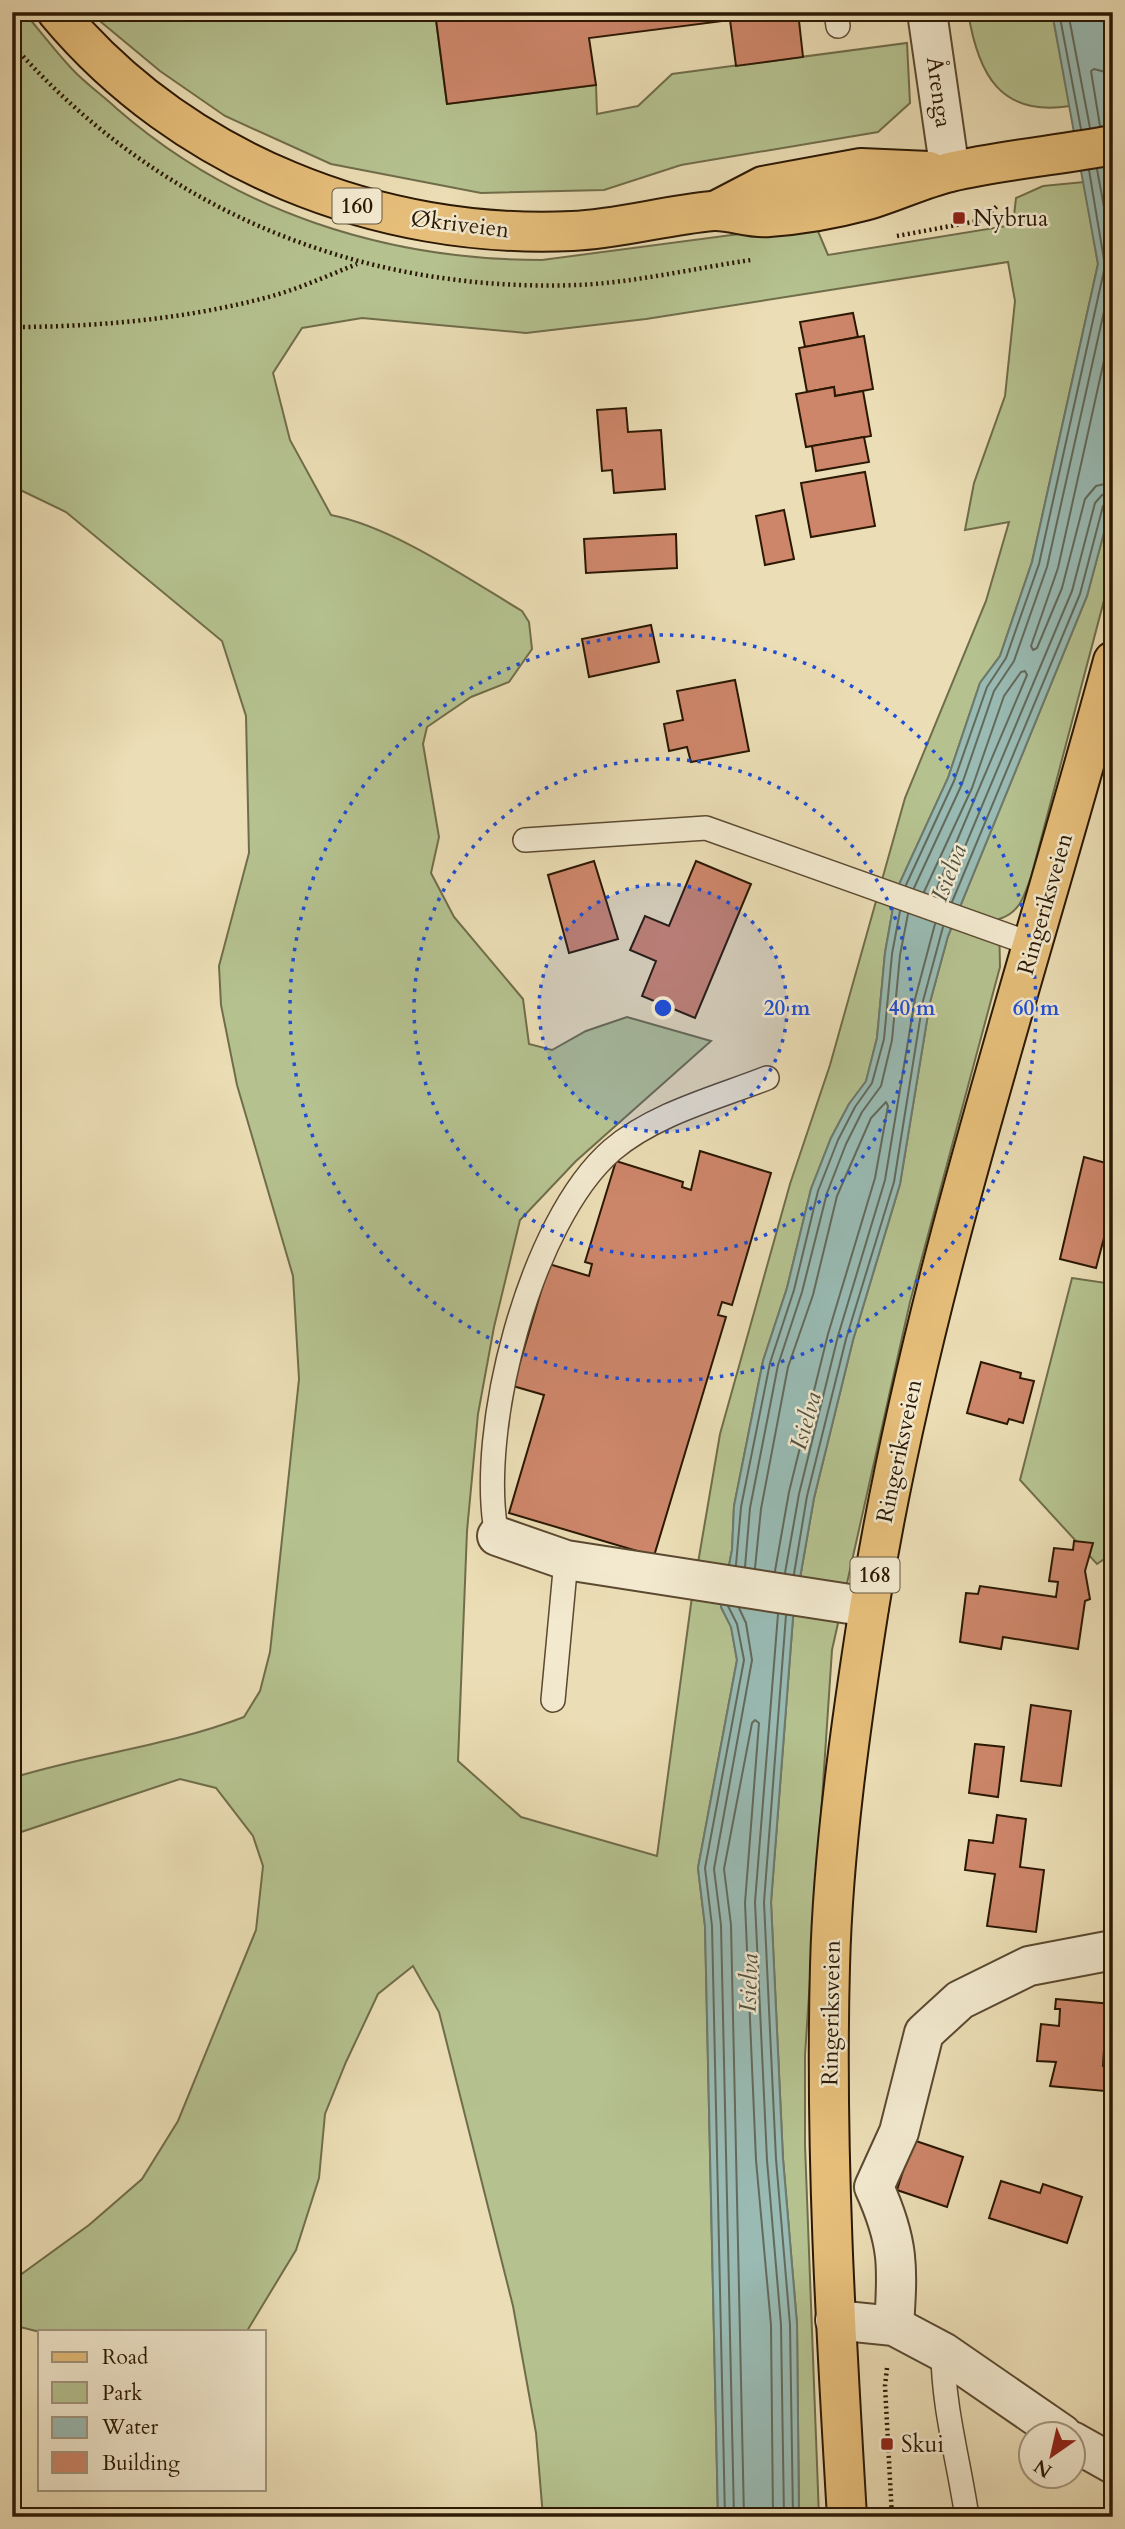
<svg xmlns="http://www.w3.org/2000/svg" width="1125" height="2529" font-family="Cardo,serif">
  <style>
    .green { fill: #b5c290; stroke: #706d4a; stroke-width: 2; fill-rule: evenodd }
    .water { fill: #99bbb4; stroke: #6d7a6d; stroke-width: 2 }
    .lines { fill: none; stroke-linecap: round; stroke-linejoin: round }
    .shore { stroke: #626a5c; stroke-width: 2 }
    .building { fill: #cd866a; stroke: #2b1803; stroke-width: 2 }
    .service-casing { stroke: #5b4930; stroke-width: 26 }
    .minor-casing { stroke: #5b4930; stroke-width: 42 }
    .primary-casing { stroke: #2b1803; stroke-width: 42 }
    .path { stroke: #2b1803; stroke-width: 4.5; stroke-dasharray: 2 3.5; stroke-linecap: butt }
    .service { stroke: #f2e9cf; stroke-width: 23 }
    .minor { stroke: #f2e9cf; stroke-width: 38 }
    .primary { stroke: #e6be7a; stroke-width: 38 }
    .ring { fill: none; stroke: #1d4ed8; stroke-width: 3.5; stroke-dasharray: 3.5 7 }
    .poi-dot { fill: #8f2418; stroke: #f2e9cf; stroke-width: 2.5 }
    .labels { text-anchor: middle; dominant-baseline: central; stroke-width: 5; stroke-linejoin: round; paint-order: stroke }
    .shield { fill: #f2e9cf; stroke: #675740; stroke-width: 2 }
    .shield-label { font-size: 21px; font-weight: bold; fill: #2b1803 }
    .street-label { font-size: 23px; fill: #2b1803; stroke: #f2e9cf }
    .poi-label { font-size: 23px; fill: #2b1803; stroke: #f2e9cf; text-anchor: start }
    .water-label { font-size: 24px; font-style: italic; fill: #525141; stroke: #f2e9cf }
    .centre { fill: #1d4ed8; stroke: #f2e9cf; stroke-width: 3.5 }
    .ring-label { font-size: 21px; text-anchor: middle; font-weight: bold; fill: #1d4ed8; stroke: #f2e9cf; stroke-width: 5; stroke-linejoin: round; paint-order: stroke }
  </style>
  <rect width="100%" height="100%" fill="#ebddb5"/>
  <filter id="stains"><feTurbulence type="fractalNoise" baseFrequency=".00286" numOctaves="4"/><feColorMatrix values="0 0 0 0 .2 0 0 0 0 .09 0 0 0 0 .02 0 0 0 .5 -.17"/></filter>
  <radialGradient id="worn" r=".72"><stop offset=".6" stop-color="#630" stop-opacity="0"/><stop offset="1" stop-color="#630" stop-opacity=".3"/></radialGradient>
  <g class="green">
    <path d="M12 12H24C40 31 55 51 72 69 85 83 102 95 116 108 235 212 386 260 542 260L815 224 828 255 1013 225 1016 198 1043 186 1084 182 1098 264 1032 562 1000 656 980 683 948 778 896 891 885 953 877 1038 866 1082 849 1104 831 1138 811 1189 787 1288 763 1361 734 1506 732 1550 721 1607 731 1626 737 1660 698 1868 705 1926 718 2517H543L536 2433 513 2306 439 2012 413 1966 378 1994 346 2062 325 2114 319 2178 296 2250 247 2331 40 2332 12 2325V2281L89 2225 142 2179 178 2121 256 1930 263 1866 253 1836 216 1788 180 1779 12 1835V1778C89 1754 169 1746 244 1717L260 1691 270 1652 299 1379 293 1276 237 1085 221 1005 219 966 249 853 246 716 222 641 66 512 12 486ZM1008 262 1015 301 1005 396 974 483 965 530 1009 522 986 601 905 798 830 1065 790 1184 720 1434 691 1604 657 1856 521 1817 458 1761 467 1531 478 1414 494 1327 520 1220 576 1161 711 1041 627 1017 586 1031 552 1050 529 1044 523 999 454 917 431 873 439 837 423 744 427 727 471 697 509 682 532 649 529 622 522 611C467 578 393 527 331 515L290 440 273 373 302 328 362 318 526 333 646 319Z"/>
    <path d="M89 12H435L447 104 596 85 597 114 638 106 672 74 907 43 910 103 878 132 681 165 604 190 481 193 331 164 225 116 160 71Z"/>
    <path d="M968 12H1052L1070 106C1000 117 978 74 968 12Z"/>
    <path d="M1113 499 1112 570 1031 877C1024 896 1020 913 999 919L1000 967 910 1302 832 1650 805 2055V2145L819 2517H799L797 2324 783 2159 771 1902 793 1618 814 1498 853 1340 900 1184 930 1002 948 936 1087 596Z"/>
    <path d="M1072 1278 1113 1284V1553L1097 1564 1020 1480Z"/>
  </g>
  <path class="water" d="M1052 12H1105L1109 48 1113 51V499L1087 596 948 936 930 1002 900 1184 853 1340 814 1498 793 1618 771 1902 783 2159 797 2324 799 2517H718L705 1926 698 1868 737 1660 731 1627 721 1607 732 1550 734 1506 763 1361 787 1288 811 1189 831 1138 849 1104 866 1081 877 1038 885 953 896 891 948 778 980 683 1000 656 1032 562 1098 264Z"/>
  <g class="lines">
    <g class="shore">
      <path d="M1059 12 1081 129"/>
      <path d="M1068 12 1090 128"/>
      <path d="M1100 126 1091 71 1094 69 1113 74"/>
      <path d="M1097 169 1113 256"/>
      <path d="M1113 320 1058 568 1031 646 1033 650 1037 648 1062 588 1085 499 1096 486 1113 482"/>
      <path d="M906 885 954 781 987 687 1006 658 1039 564 1105 266 1089 170"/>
      <path d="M914 888 962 784 994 691 1014 661 1047 567 1113 271"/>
      <path d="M924 892 972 788 1004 696 1021 672 1025 671 1027 675 934 895"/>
      <path d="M943 899 1072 591 1095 503 1102 495 1113 492"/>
      <path d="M952 902 1080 594 1103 506 1113 501"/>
      <path d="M736 1565 741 1507 770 1363 794 1290 818 1191 838 1140 855 1107 872 1083 884 1039 892 954 900 911"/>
      <path d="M745 1567 750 1508 778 1365 802 1292 827 1193 846 1144 862 1112 881 1086 892 1040 900 955 908 914"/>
      <path d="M755 1568 761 1509 788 1367 813 1295 837 1196 871 1118 886 1102 888 1106 875 1178 828 1334 789 1492 775 1571"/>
      <path d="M785 1573 799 1494 838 1336 885 1180 915 999 935 924"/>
      <path d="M794 1574 807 1496 846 1339 894 1182 923 1001 943 927"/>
      <path d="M778 1614 755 1902 767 2160 781 2325 784 2517"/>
      <path d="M786 1615 764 1902 776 2159 790 2325 793 2517"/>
      <path d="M725 2517 712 1926 705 1868 744 1660 737 1624 728 1606"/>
      <path d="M734 2517 721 1925 714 1869 752 1660 746 1623 739 1608"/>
      <path d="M744 2517 731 1925 724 1869 752 1723 755 1720 759 1723 745 1903 756 2160 771 2325 773 2517"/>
    </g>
  </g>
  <g class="building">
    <path d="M435 12H798L803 57 736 66 730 20 589 38 596 85 447 104Z"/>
    <path d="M853 313 858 337 805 347 800 322Z"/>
    <path d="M864 336 873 389 835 396 834 387 807 392 799 348Z"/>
    <path d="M834 387 835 396 863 391 871 436 806 447 796 394Z"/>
    <path d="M626 408 628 432 661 430 665 489 614 493 612 470 602 471 597 410Z"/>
    <path d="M864 437 869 462 816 471 812 446Z"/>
    <path d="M865 472 875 526 811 537 801 483Z"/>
    <path d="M784 510 794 559 765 565 756 516Z"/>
    <path d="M676 534 677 568 586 573 584 539Z"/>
    <path d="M651 625 659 662 589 677 582 639Z"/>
    <path d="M735 680 749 751 691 762 687 747 669 751 664 724 683 720 677 691Z"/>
    <path d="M594 861 618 939 569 953 548 875Z"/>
    <path d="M696 861 751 884 695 1018 642 996 656 961 630 950 645 916 669 926Z"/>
    <path d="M700 1151 771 1173 732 1305 722 1302 718 1315 726 1317 654 1556 509 1513 544 1395 513 1386 549 1264 589 1276 592 1264 585 1262 616 1161 683 1182 682 1187 691 1190Z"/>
    <path d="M1084 1157 1113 1165V1204L1096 1268 1060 1259Z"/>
    <path d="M981 1362 1021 1373 1020 1378 1034 1381 1023 1423 1009 1419 1007 1424 967 1413Z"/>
    <path d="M1074 1541 1093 1543 1085 1571 1090 1599 1085 1601 1078 1649 1003 1637 1001 1649 960 1642 966 1593 978 1594 980 1586 1056 1597 1058 1582 1049 1581 1054 1548 1073 1550Z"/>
    <path d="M1031 1705 1071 1711 1061 1786 1021 1781Z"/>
    <path d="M975 1744 1004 1747 998 1797 969 1793Z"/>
    <path d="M997 1815 1026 1819 1020 1867 1044 1870 1036 1932 987 1926 995 1874 965 1870 969 1840 993 1843Z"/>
    <path d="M1056 1999 1112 2004 1113 2045H1109V2051L1104 2050 1103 2066 1107 2067 1105 2091 1050 2086 1056 2062 1037 2061 1041 2024 1059 2026 1060 2009H1055Z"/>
    <path d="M913 2140 963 2157 947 2207 897 2190Z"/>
    <path d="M1001 2181 1040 2193 1043 2184 1082 2197 1067 2243 989 2218Z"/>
  </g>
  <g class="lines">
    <g class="service-casing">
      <g id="service">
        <path d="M836 12 838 26"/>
        <path d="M525 840 706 828 1034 945"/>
        <path d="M497 1536C476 1432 530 1221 612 1150 654 1114 716 1098 767 1078"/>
        <path d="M553 1700 566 1560"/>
        <path d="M943 2352C943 2407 959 2462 967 2517"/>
      </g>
    </g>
    <g class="minor-casing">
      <g id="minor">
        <path d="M927 12 950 172"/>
        <path d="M497 1536 566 1560 869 1607"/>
        <path d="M835 2320 894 2326 943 2352 1062 2434"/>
        <path d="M894 2326C898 2267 899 2242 874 2187L899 2132 924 2033 960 2000 1029 1966 1113 1950"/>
        <path d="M1072 2441 1113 2464"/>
      </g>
    </g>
    <g class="primary-casing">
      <g id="primary">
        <path d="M57 12C182 162 379 240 572 231 619 229 666 215 713 211 731 210 750 219 769 217 800 215 834 209 864 201 893 193 921 179 950 172 1003 160 1059 155 1113 145"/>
        <path d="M715 211 763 186 861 168 929 171"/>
        <path d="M847 2517C836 2333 825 2150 830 1966 833 1851 851 1722 869 1608 921 1286 1028 975 1113 661"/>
      </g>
    </g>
    <g class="path">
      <path d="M12 44C157 209 358 293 577 285 632 283 696 268 751 260"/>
      <path d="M897 236 983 220 997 206"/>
      <path d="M12 327C98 327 188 319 272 296 301 288 329 275 357 264"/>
      <path d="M887 2368 885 2386 892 2517"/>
    </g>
    <use href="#service" class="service"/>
    <use href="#minor" class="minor"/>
    <use href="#primary" class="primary"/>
  </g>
  <circle cx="663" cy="1008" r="124" fill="#1d4ed8" fill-opacity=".12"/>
  <g class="ring">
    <circle cx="663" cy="1008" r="124"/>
    <circle cx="663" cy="1008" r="249"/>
    <circle cx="663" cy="1008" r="373"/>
  </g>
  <g class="poi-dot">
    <rect x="952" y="211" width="14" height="14" rx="3.5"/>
    <rect x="880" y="2437" width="14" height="14" rx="3.5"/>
  </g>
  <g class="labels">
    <g class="shield">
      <rect x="332.5" y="188.5" width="49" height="35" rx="5"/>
      <rect x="850.5" y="1557.5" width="49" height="35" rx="5"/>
    </g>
    <g class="shield-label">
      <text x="357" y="206">160</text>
      <text x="875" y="1575">168</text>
    </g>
    <g class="street-label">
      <text transform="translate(939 92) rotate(82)">Årenga</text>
      <text transform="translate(460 224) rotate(7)">Økriveien</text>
      <text transform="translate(1045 904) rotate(-74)">Ringeriksveien</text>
      <text transform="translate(899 1451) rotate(-78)">Ringeriksveien</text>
      <text transform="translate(831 2013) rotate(-89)">Ringeriksveien</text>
    </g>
    <g class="poi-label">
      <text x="973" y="218">Nybrua</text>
      <text x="901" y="2444">Skui</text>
    </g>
    <g class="water-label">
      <text transform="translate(949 873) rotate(-69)">Isielva</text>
      <text transform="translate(806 1421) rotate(-74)">Isielva</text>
      <text transform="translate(749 1983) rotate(-88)">Isielva</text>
    </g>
  </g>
  <circle cx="663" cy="1008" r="10" class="centre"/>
  <g class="ring-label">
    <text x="787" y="1015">20 m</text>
    <text x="912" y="1015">40 m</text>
    <text x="1036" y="1015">60 m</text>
  </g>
  <rect width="1125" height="2529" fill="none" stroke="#ebddb5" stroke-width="42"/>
  <rect x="14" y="14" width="1097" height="2501" fill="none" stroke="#2b1803" stroke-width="3.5"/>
  <rect x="21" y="21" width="1083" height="2487" fill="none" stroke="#2b1803" stroke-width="2"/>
  <rect x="38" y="2330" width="228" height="161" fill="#f2e9cf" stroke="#a2957d" stroke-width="2"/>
  <rect x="52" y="2352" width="35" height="10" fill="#e6be7a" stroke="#a2957d" stroke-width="2"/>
  <text x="102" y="2364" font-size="21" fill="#2b1803">Road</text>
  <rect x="52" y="2382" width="35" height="21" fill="#b5c290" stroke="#a2957d" stroke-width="2"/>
  <text x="102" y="2400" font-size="21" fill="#2b1803">Park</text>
  <rect x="52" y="2417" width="35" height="21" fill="#99bbb4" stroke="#a2957d" stroke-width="2"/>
  <text x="102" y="2434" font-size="21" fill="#2b1803">Water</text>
  <rect x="52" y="2452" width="35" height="21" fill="#cd866a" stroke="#a2957d" stroke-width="2"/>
  <text x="102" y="2470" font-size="21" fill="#2b1803">Building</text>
  <g transform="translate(1052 2455) rotate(214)"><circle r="33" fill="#f2e9cf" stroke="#a2957d" stroke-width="2"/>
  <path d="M0-5L12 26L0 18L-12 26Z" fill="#8f2418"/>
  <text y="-10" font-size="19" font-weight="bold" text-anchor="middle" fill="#2b1803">N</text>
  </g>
  <rect width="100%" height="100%" filter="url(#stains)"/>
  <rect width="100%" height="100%" fill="url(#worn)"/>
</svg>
